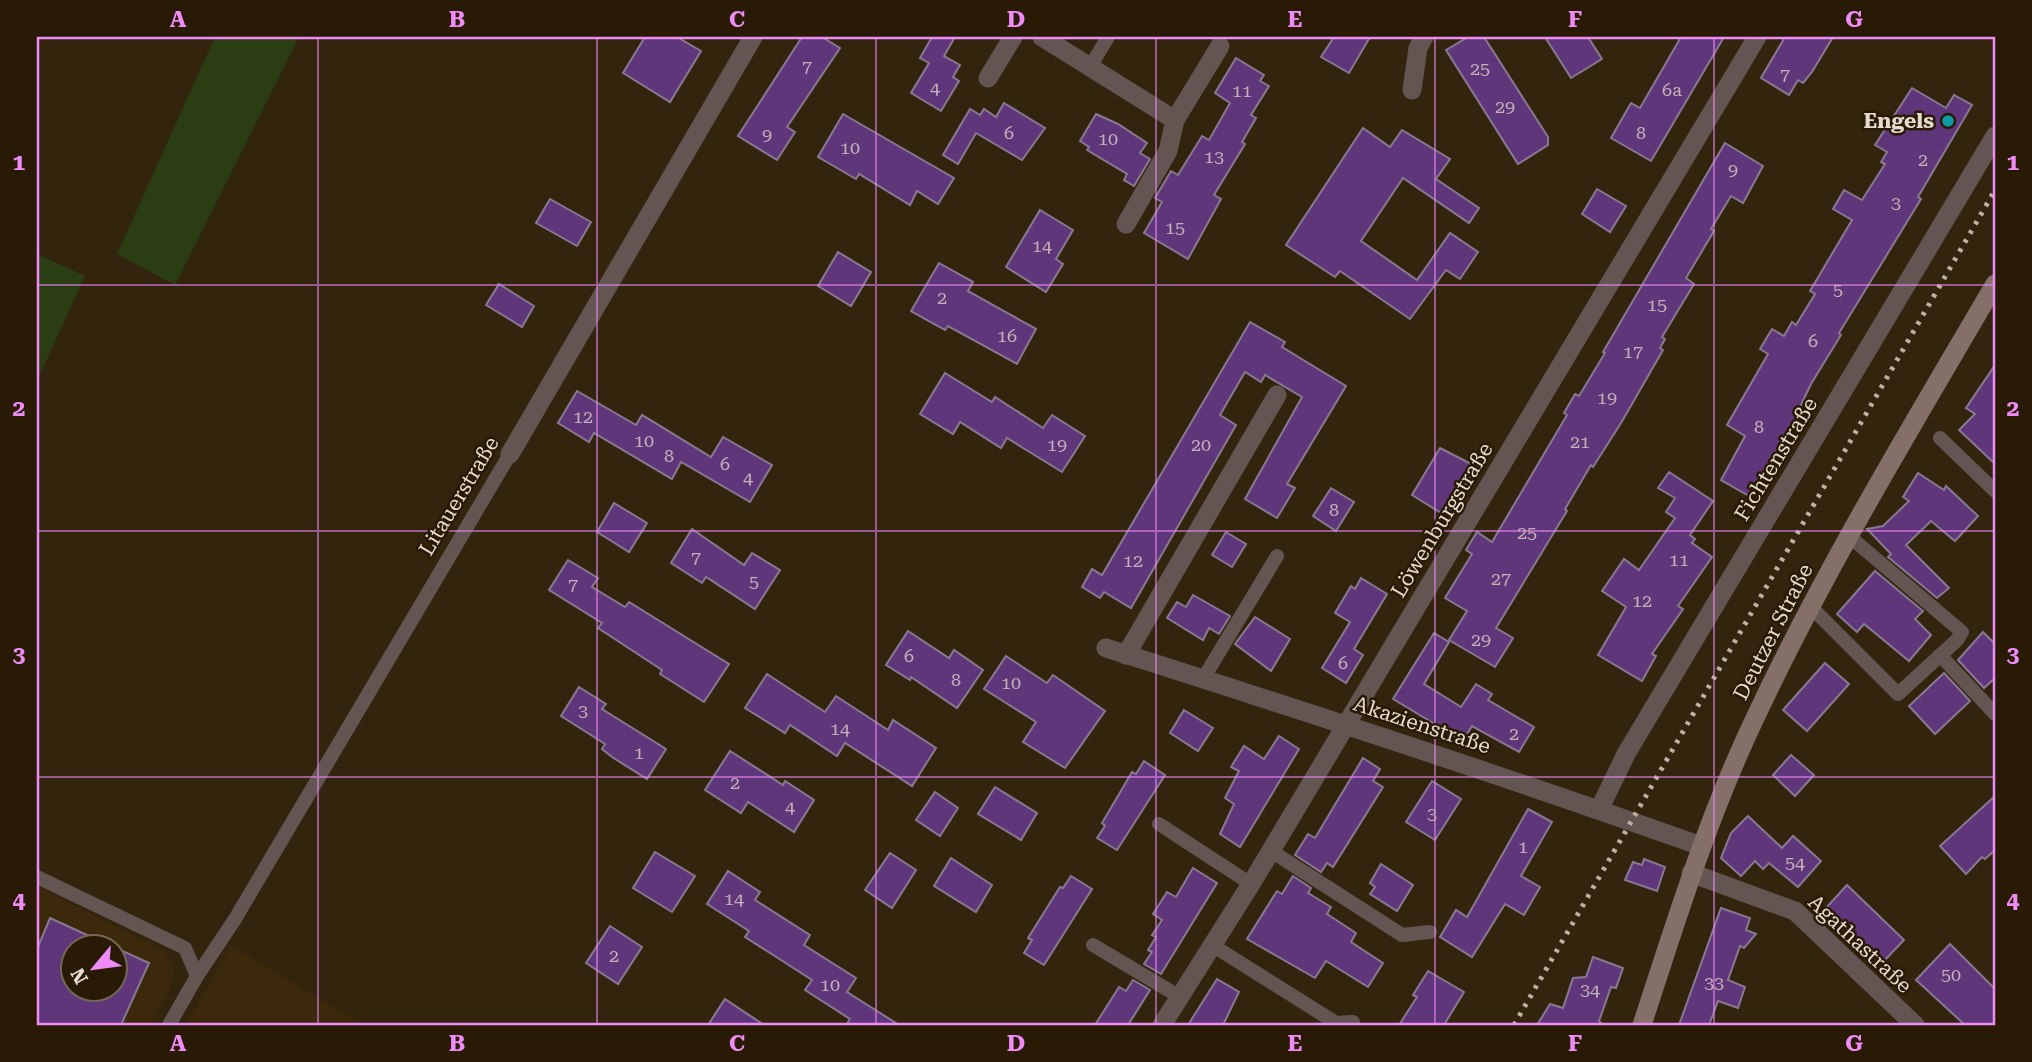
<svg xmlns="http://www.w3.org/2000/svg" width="2032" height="1062" font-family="'Roboto Serif',serif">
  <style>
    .built { fill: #3c290c; fill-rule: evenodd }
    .green { fill: #2a3d13 }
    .building { fill: #60367a; stroke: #887993; stroke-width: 2 }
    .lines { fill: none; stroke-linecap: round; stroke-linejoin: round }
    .service { stroke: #635652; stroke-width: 14 }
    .minor { stroke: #635652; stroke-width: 19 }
    .secondary { stroke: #857069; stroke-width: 19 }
    .rail { stroke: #bdb2a3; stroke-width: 5; stroke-dasharray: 3.5 7; stroke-linecap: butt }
    .grid { fill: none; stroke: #ee8bf7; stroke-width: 2; stroke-opacity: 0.55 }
    .culture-dot { fill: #0f9aa8; stroke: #291a05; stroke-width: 2.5 }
    .labels { text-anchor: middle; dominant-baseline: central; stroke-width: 5; stroke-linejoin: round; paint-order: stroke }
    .number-label { font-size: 18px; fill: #c4b2b9 }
    .poi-label { font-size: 21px; font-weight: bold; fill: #e5dbce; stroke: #291a05; text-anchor: end }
    .street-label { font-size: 21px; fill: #e5dbce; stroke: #291a05 }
    .neatline { fill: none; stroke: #ee8bf7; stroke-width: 2.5 }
    .grid-label { font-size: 23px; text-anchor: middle; font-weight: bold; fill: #ee8bf7 }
  </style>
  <rect width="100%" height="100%" fill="#33240e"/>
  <g class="built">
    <path d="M37 886 163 950 174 969 169 991 149 1025H37ZM74 946H116V988H74Z"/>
    <path d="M231 946 364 1025H186Z"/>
  </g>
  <g class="green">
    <path d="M215 37H299L175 285 117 254Z"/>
    <path d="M37 254 85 276 37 381Z"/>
  </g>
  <g class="building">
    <path d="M645 37H677L701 51 670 102 623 73Z"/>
    <path d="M802 37H822L840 48 787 127 795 132 777 160 738 136Z"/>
    <path d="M932 37H955L944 56 960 65 953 77 959 81 941 111 911 93 929 63 920 58Z"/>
    <path d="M1334 37H1370L1349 73 1321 57Z"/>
    <path d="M1468 37H1484L1548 137V145L1518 164 1446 50Z"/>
    <path d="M1545 37H1588L1602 59 1571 78Z"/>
    <path d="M1681 37H1724L1651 161 1611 138 1631 103 1640 108Z"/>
    <path d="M1785 37H1833L1812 72 1803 83 1798 80 1789 95 1761 78Z"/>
    <path d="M1236 58 1264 75 1260 81 1269 86 1251 115 1256 118 1242 142 1245 144 1214 195 1221 199 1188 259 1144 233 1162 202 1155 198 1171 171 1178 175 1202 136 1209 140 1230 103 1215 93Z"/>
    <path d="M1912 88 1946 108 1954 95 1972 105 1918 197 1921 199 1839 333 1841 335 1811 384 1795 417 1797 418 1749 496 1721 480 1745 436 1727 425 1768 354 1760 349 1772 329 1784 336 1792 322 1796 325 1815 294 1810 291 1852 220 1833 209 1844 190 1862 200 1885 164 1881 162 1887 152 1875 145Z"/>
    <path d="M1004 103 1045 128 1022 160 976 133 958 164 943 155 970 109 980 115 984 109 996 117Z"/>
    <path d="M843 114 954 178 938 204 917 191 910 205 859 174 856 179 818 157Z"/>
    <path d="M1096 114 1118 124 1147 143 1140 153 1150 159 1134 186 1124 180 1127 174 1087 150 1089 147 1080 141Z"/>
    <path d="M1363 128 1390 147 1402 130 1450 159 1436 179 1479 208 1469 223 1403 178 1361 241 1417 280 1450 233 1478 252 1460 279 1446 270 1410 319 1340 271 1335 277 1286 245Z"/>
    <path d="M1725 143 1763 166 1743 203 1731 196 1711 229 1714 231 1686 278 1694 284 1662 337 1665 339 1660 348 1663 350 1621 423 1593 467 1591 465 1565 509 1567 511 1496 628 1513 638 1495 667 1449 640 1467 611 1445 598 1472 554 1466 550 1477 532 1492 542 1567 415 1564 413 1575 394 1579 396 1605 353 1603 352Z"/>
    <path d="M1597 189 1626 206 1610 232 1582 214Z"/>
    <path d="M550 199 591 222 577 246 536 223Z"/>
    <path d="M1040 210 1073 230 1056 259 1063 264 1046 292 1006 267Z"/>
    <path d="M838 252 871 272 851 306 818 286Z"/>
    <path d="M939 263 973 282 968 291 1036 329 1017 364 948 326 945 330 911 311Z"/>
    <path d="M499 284 534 306 522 327 486 305Z"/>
    <path d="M1250 322 1285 342 1282 347 1346 386 1287 484 1295 488 1277 518 1245 499 1302 397 1265 375 1261 382 1245 372 1220 415 1236 425 1131 608 1104 592 1100 598 1082 587 1092 569 1102 575Z"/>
    <path d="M1995 365V464L1959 430 1975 414 1966 408Z"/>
    <path d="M945 373 992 402 995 397 1043 428 1052 415 1085 436 1062 472 1007 438 1001 448 960 422 953 434 920 414Z"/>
    <path d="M577 391 636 425 642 415 711 457 723 437 772 465 750 502 681 462 672 479 594 433 589 442 558 423Z"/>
    <path d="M1440 448 1477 467 1446 516 1412 495Z"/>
    <path d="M1669 472 1713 501 1690 535 1695 539 1692 543 1712 557 1678 606 1683 609 1652 654 1656 656 1642 681 1598 655 1626 607 1602 591 1624 559 1639 570 1675 518 1666 512 1675 498 1658 488Z"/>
    <path d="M1918 473 1944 490 1946 486 1978 516 1955 541 1931 521 1906 545 1949 588 1937 598 1888 557 1891 554 1867 529 1883 526 1909 501 1903 497Z"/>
    <path d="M1331 488 1354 502 1336 531 1313 516Z"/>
    <path d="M614 503 647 523 629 552 597 532Z"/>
    <path d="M692 529 744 565 752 553 780 570 755 609 706 577 702 583 671 563Z"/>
    <path d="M1226 532 1246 544 1232 567 1212 555Z"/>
    <path d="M568 560 598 578 592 587 625 607 629 602 729 664 704 702 660 674 662 670 598 628 602 623 549 590Z"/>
    <path d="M1875 571 1923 611 1915 619 1931 635 1909 661 1864 624 1857 632 1837 614Z"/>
    <path d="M1361 578 1387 594 1354 649 1363 655 1346 683 1322 668 1350 622 1335 613 1351 586 1355 589Z"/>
    <path d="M1193 595 1230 616 1219 634 1209 628 1203 640 1167 618 1177 602 1186 607Z"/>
    <path d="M1255 617 1290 639 1271 671 1235 644Z"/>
    <path d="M908 631 949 658 954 650 983 670 957 708 911 677 910 680 886 665Z"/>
    <path d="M1983 632 1995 644V678L1984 688 1958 660Z"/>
    <path d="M1434 633 1449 642 1424 684 1461 707 1476 684 1492 694 1488 700 1534 727 1519 752 1472 726 1463 741 1393 699Z"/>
    <path d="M1006 656 1047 683 1053 675 1105 711 1065 768 1023 742 1036 722 984 689Z"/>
    <path d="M1825 663 1849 684 1807 731 1783 710Z"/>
    <path d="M1944 673 1970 701 1935 734 1909 706Z"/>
    <path d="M767 674 825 712 836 696 888 730 893 720 936 748 912 786 845 743 837 756 790 725 785 733 745 708Z"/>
    <path d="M579 687 606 704 602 709 666 749 647 779 612 757 602 749 605 744 561 716Z"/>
    <path d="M1184 710 1213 728 1198 751 1170 733Z"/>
    <path d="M1279 736 1299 749 1240 847 1220 834 1234 804 1225 798 1239 771 1231 767 1244 746 1264 759Z"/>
    <path d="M730 751 783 785 785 781 814 800 794 832 748 802 741 813 705 790Z"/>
    <path d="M1791 755 1814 775 1795 796 1773 775Z"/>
    <path d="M1363 758 1380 769 1373 781 1383 787 1333 867 1327 863 1321 872 1295 855 1308 834 1315 838Z"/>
    <path d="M1144 761 1165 775 1117 850 1097 838 1105 826 1102 823 1132 772 1136 774Z"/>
    <path d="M1432 781 1461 799 1435 840 1406 822Z"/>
    <path d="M995 787 1037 813 1021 840 978 814Z"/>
    <path d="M935 792 958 808 940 836 916 820Z"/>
    <path d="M1995 796V850L1985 859 1982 857 1966 874 1940 846Z"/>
    <path d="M1528 809 1552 822 1521 876 1540 887 1524 915 1505 904 1472 957 1440 937 1456 910 1467 917Z"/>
    <path d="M1748 816 1782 848 1793 836 1821 861 1798 887 1769 863 1763 869 1755 861 1741 876 1721 858 1731 833Z"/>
    <path d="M655 852 695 876 672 912 633 888Z"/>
    <path d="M890 853 916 870 892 908 865 890Z"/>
    <path d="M951 858 992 885 976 912 934 886Z"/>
    <path d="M1644 859 1665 867 1657 891 1625 880 1633 862 1642 865Z"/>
    <path d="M1381 864 1413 885 1397 911 1370 894 1375 887 1370 883Z"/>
    <path d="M1193 868 1217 883 1161 974 1144 964 1152 952 1148 950 1156 937 1152 935 1162 920 1153 914 1167 892 1176 897Z"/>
    <path d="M728 871 760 892 755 900 810 935 804 945 856 978 847 992 899 1025H846L850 1019 805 990 812 980 745 937 749 931 707 904Z"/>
    <path d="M1071 876 1092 889 1044 965 1024 953 1032 940 1028 938 1060 887 1063 888Z"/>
    <path d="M1293 876 1311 888 1308 893 1331 907 1327 914 1356 933 1351 942 1383 963 1368 987 1326 961 1315 978 1247 939 1277 891 1282 894Z"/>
    <path d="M1847 885 1904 940 1882 963 1825 909Z"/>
    <path d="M1721 908 1750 918 1746 930 1756 934 1744 948 1740 946 1728 980 1745 987 1738 1008 1718 1001 1709 1025H1679Z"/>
    <path d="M50 918 113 947H74V989H116V948L149 963 121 1025H37V949Z"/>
    <path d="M610 926 642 947 618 984 586 963Z"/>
    <path d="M1950 944 1995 989V1025H1965L1916 980Z"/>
    <path d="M1593 957 1623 968 1616 988 1611 987 1599 1021 1603 1025H1537L1550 1004 1563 1008 1573 978 1586 977Z"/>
    <path d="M1428 971 1464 992 1444 1025H1399L1417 997 1413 995Z"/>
    <path d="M1217 979 1239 992 1223 1025H1188Z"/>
    <path d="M1133 980 1150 990 1128 1025H1095L1119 987 1126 991Z"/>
    <path d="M725 999 764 1025H708Z"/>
  </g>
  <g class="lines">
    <g class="service">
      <path d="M1090 67 1108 37"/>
      <path d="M1940 438 1995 491"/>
      <path d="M1810 606 1898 694 1957 640 1962 632 1849 536"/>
      <path d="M1940 655 1995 714"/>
      <path d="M1203 679 1277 556"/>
      <path d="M1159 824 1251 884"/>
      <path d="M1271 851 1402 935 1430 932"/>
      <path d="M37 877 185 948 197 976 169 1025"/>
      <path d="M1093 945 1180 997"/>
      <path d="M1212 945 1336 1023 1353 1022"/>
      <path d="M197 976 235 919 510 454"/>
    </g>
    <g class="minor">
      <path d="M1042 37 1175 120 1168 151 1126 224"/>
      <path d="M988 78 1013 37"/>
      <path d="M1412 90 1418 48 1424 37"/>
      <path d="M1175 120 1220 46"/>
      <path d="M510 454 753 37"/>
      <path d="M1106 648C1305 711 1504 776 1701 846"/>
      <path d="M1126 655 1277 395"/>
      <path d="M1600 808 1626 754 1995 136"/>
      <path d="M1691 873 1795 911 1915 1025"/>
      <path d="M1162 1025 1251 884 1757 37"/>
    </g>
    <path class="secondary" d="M1642 1025C1676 921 1708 816 1756 716 1826 567 1912 426 1995 284"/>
    <path class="rail" d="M1514 1025 1995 190"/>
  </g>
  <path class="grid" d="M318 37V1025M597 37V1025M876 37V1025M1156 37V1025M1435 37V1025M1714 37V1025M37 285H1995M37 531H1995M37 777H1995"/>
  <circle class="culture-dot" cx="1948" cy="121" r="7"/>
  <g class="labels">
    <g class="number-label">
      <text x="807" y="66">7</text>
      <text x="1480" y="68">25</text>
      <text x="1785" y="74">7</text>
      <text x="935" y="87">4</text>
      <text x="1672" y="89">6a</text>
      <text x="1242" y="90">11</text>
      <text x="1505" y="106">29</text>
      <text x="1009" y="132">6</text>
      <text x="1641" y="132">8</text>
      <text x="767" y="134">9</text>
      <text x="1108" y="138">10</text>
      <text x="850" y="147">10</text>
      <text x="1214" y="156">13</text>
      <text x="1923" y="159">2</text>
      <text x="1733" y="169">9</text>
      <text x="1896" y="202">3</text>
      <text x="1175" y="227">15</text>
      <text x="1042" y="245">14</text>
      <text x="1838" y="289">5</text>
      <text x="942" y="297">2</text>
      <text x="1657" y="304">15</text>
      <text x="1007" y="335">16</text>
      <text x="1813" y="340">6</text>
      <text x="1633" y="351">17</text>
      <text x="1607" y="397">19</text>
      <text x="583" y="416">12</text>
      <text x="1759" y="426">8</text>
      <text x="644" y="440">10</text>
      <text x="1580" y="441">21</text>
      <text x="1057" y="444">19</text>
      <text x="1201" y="444">20</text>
      <text x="669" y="455">8</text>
      <text x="725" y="463">6</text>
      <text x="748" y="477">4</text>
      <text x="1334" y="509">8</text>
      <text x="1527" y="532">25</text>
      <text x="696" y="557">7</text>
      <text x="1679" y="559">11</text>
      <text x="1133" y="560">12</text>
      <text x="1501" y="578">27</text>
      <text x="754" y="581">5</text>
      <text x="573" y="584">7</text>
      <text x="1642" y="600">12</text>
      <text x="1481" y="639">29</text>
      <text x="909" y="655">6</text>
      <text x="1343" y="662">6</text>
      <text x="956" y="679">8</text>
      <text x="1011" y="682">10</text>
      <text x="583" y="710">3</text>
      <text x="840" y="728">14</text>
      <text x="1514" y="733">2</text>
      <text x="639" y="752">1</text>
      <text x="735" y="782">2</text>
      <text x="790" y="806">4</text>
      <text x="1432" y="813">3</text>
      <text x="1523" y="846">1</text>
      <text x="1795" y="862">54</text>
      <text x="734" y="898">14</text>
      <text x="614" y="955">2</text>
      <text x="1951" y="974">50</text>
      <text x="1714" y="982">33</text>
      <text x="830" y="984">10</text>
      <text x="1590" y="989">34</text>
    </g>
    <g class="poi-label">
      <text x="1934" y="121">Engels</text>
    </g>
    <g class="street-label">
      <text transform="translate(1776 459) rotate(-59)">Fichtenstraße</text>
      <text transform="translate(459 496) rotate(-59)">Litauerstraße</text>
      <text transform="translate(1442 520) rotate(-59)">Löwenburgstraße</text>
      <text transform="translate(1773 632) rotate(-63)">Deutzer Straße</text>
      <text transform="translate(1422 725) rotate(18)">Akazienstraße</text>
      <text transform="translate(1860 944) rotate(43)">Agathastraße</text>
    </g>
  </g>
  <rect width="2032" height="1062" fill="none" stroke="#291a05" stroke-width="77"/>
  <g transform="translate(94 968) rotate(241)"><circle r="33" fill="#291a05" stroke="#746755" stroke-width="2"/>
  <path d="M0-5L12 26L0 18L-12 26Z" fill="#ee8bf7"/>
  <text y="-10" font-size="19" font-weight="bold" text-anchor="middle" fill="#e5dbce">N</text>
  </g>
  <rect x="38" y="38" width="1956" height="986" class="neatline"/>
  <g class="grid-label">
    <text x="178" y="27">A</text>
    <text x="457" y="27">B</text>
    <text x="737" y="27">C</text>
    <text x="1016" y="27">D</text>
    <text x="1295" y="27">E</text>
    <text x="1575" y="27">F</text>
    <text x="1854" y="27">G</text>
    <text x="19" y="170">1</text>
    <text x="2013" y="170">1</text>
    <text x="19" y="416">2</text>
    <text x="2013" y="416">2</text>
    <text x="19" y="662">3</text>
    <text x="2013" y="662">3</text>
    <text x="19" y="908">4</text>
    <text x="2013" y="908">4</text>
    <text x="178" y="1051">A</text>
    <text x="457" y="1051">B</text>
    <text x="737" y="1051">C</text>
    <text x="1016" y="1051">D</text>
    <text x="1295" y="1051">E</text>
    <text x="1575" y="1051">F</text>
    <text x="1854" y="1051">G</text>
  </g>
</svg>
